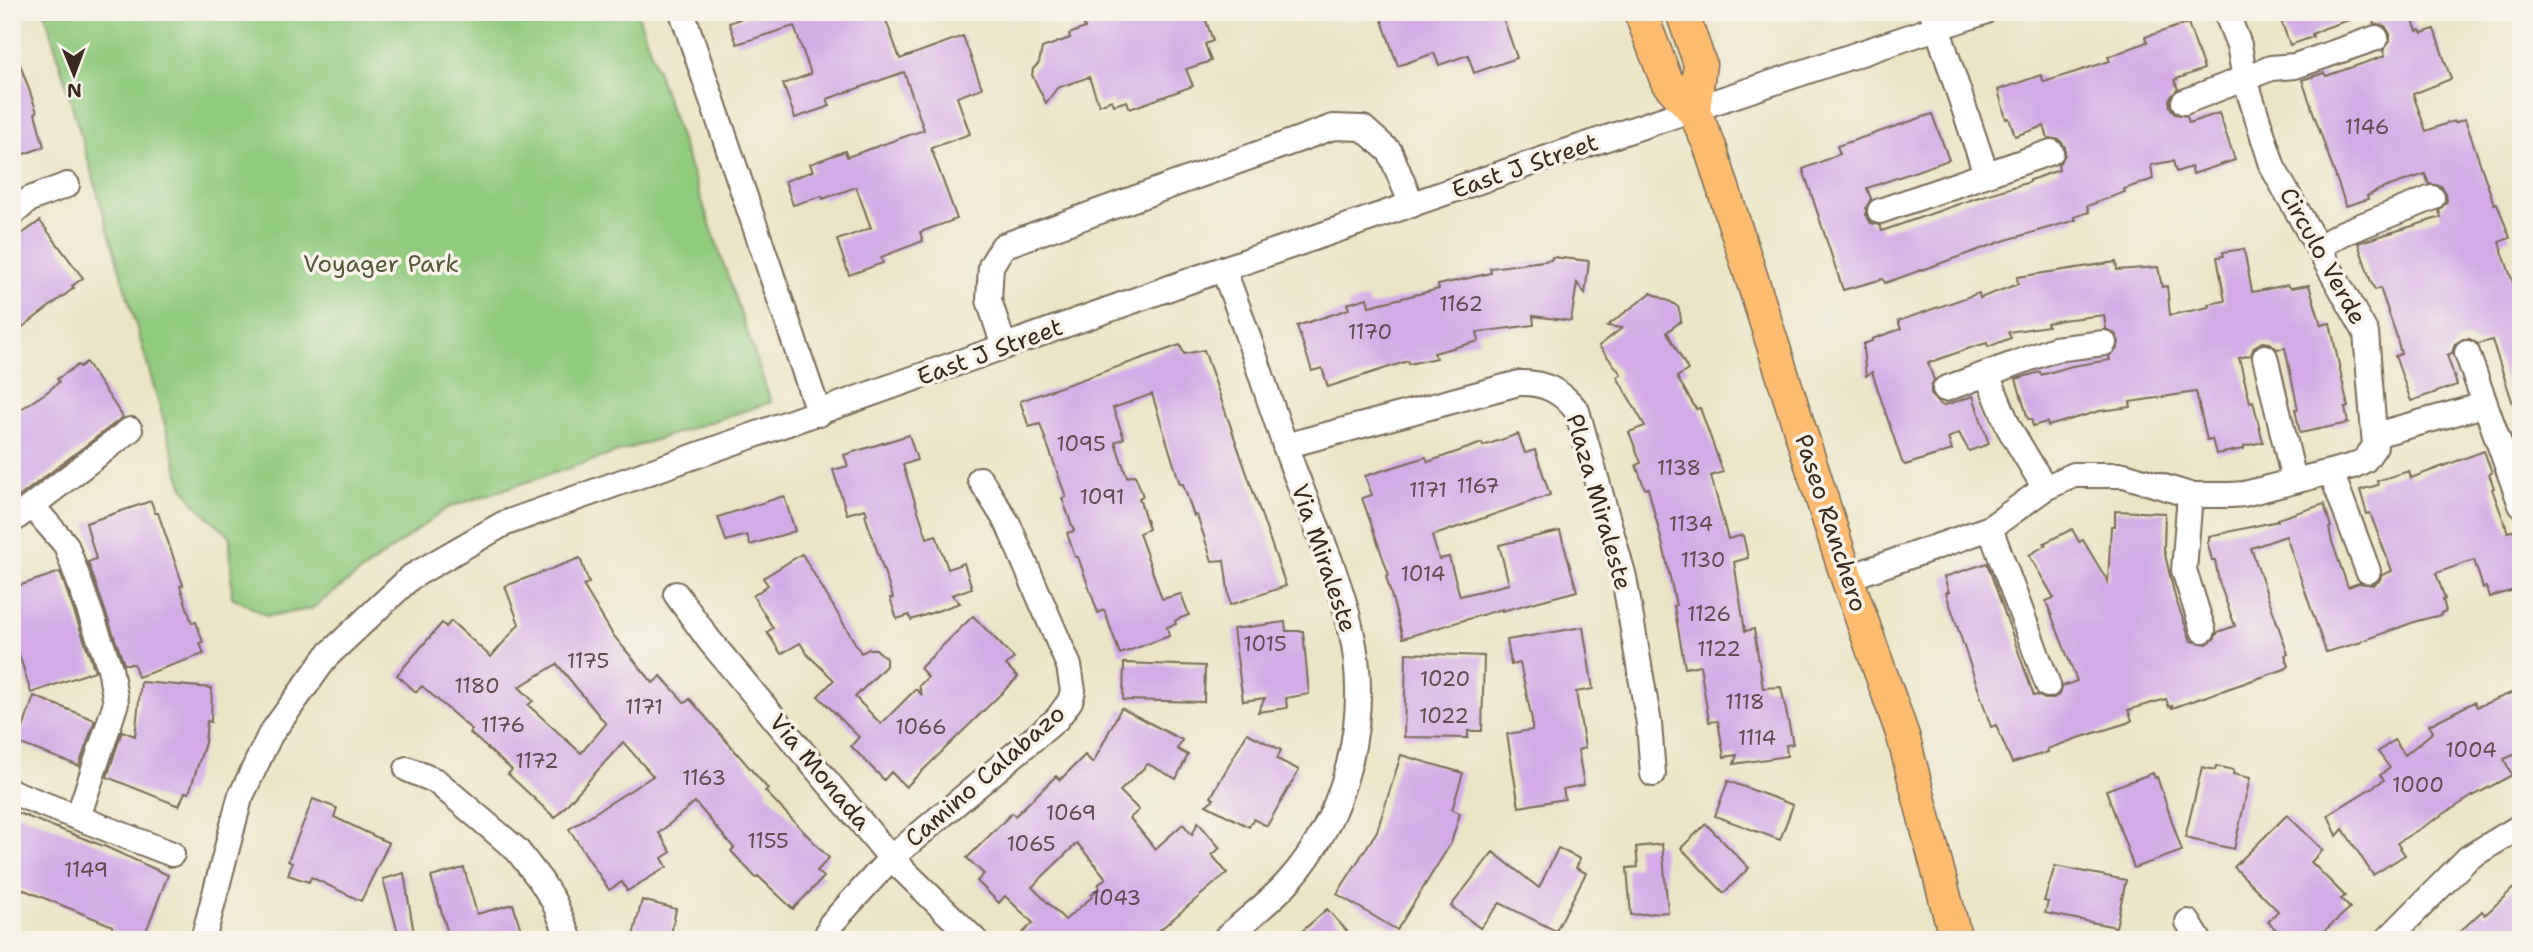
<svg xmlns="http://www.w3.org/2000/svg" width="2533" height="952" font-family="'Shantell Sans',sans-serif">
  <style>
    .green { fill: #91cb7f; stroke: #667a4e; stroke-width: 2 }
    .building { fill: #d3ace7; fill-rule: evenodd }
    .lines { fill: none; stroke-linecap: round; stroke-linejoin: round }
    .minor-casing { stroke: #796b59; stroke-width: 28 }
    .major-casing { stroke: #796b59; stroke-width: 35 }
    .minor { stroke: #fff; stroke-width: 24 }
    .major { stroke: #febc70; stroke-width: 32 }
    .labels { text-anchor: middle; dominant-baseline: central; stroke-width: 7; stroke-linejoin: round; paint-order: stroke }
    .number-label { font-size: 21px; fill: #614a50 }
    .street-label { font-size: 24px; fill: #3b2a1e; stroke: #f7f3e8 }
    .park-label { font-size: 24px; fill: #555a3b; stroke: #f7f3e8 }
  </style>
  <rect width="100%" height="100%" fill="#f7f3e8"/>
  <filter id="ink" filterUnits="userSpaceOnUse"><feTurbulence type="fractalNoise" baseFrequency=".0143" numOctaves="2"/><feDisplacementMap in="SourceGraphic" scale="14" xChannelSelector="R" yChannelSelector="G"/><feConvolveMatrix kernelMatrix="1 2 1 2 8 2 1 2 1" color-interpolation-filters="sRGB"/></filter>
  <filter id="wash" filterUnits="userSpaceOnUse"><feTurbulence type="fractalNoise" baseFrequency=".00686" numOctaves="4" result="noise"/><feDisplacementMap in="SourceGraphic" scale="28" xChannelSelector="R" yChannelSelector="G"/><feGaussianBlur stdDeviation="1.57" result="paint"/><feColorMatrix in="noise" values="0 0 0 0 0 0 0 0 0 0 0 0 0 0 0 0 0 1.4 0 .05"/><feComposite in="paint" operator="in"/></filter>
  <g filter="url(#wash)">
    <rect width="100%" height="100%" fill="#ebe5c6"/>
    <path class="green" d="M45 12H637L771 402 447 508 311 609 267 616 232 597 230 536 198 507 183 487Z"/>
    <g id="blocks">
      <g class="building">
        <path d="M758 12H883L900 59 963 36 982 88 957 97 970 134 931 148 957 219 920 232 923 241 881 257 883 263 849 275 837 240 871 228 856 187 823 199 822 196 793 205 785 181 813 171 810 164 845 151 847 157 924 130 904 72 827 99 830 106 795 118 783 84 811 74 794 26 737 44 729 23Z"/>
        <path d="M1112 12H1203L1213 41 1205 44 1211 61 1186 69 1193 86 1130 109 1127 101 1114 105 1112 100 1099 105 1089 77 1057 88 1046 103 1032 75 1033 69 1039 63 1042 48 1070 38 1069 34 1085 28 1083 23Z"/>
        <path d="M1379 12H1501L1517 58 1474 73 1468 55 1439 65 1434 53 1398 66Z"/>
        <path d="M2278 12H2360L2361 16 2325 28 2312 34 2313 37 2290 45Z"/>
        <path d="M2370 12H2410L2417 31 2420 30 2422 33 2434 29 2451 79 2413 94 2426 131 2454 121 2455 123 2465 119 2494 204 2497 203 2510 238 2499 242 2521 306V416H2517L2492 340 2478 344 2470 339H2463L2455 344 2452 353 2447 355 2457 385 2411 401 2406 387 2395 356 2401 354 2396 334 2380 288 2375 290 2371 282 2358 243 2441 217 2439 211 2447 201 2446 193 2441 186 2429 184 2425 174 2381 189 2367 196 2368 199 2346 206 2302 80 2324 73 2326 76 2385 56 2383 51 2390 41V34L2385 26 2374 24Z"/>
        <path d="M2188 23 2204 69 2174 80 2178 89 2169 99 2170 107 2175 114 2187 116 2189 123 2219 113 2235 160 2193 174 2191 167 2176 172 2173 161 2151 165 2153 179 2124 189 2125 192 2087 206 2089 212 2074 217 2076 220 2006 240 1885 283 1883 279 1843 290 1803 169 1840 154 1837 146 1932 114 1949 160 1867 188 1871 199 1866 208V215L1871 223 1880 225 1882 231 1979 197 2030 182V180L2059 170 2058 165 2065 155V147L2060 140 2048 138 2044 126 2015 136 2009 118 2006 119 1998 90 2041 75 2044 82 2110 61 2108 57 2147 42 2145 37Z"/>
        <path d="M12 50H15L37 112 35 113 44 147 12 158Z"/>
        <path d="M40 221 83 278 72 286 74 288 12 335V241Z"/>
        <path d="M2244 249 2252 292 2287 285 2291 288 2309 285 2321 325 2330 323 2348 407 2345 408 2348 423 2300 433 2295 409H2298L2285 348 2277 349 2270 343 2262 342 2254 347 2251 355 2239 358 2250 402 2253 401 2263 442 2244 446V449L2216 454 2212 439 2207 440 2196 392 2130 402 2131 407 2100 411 2048 426 2047 422 2033 426 2031 419H2028L2016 379 2040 372 2041 375 2072 366 2110 360 2109 356 2117 349 2119 342 2115 334 2106 329 2104 315 2062 320 2047 323 2048 326 2008 332 2011 338 1988 347 1987 343 1973 347 1928 363 1934 380 1931 386V393L1935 400 1943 406 1973 396 1989 444 1969 451 1959 433 1948 438 1952 450 1905 465 1902 462 1872 372 1866 376 1863 349H1864L1863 344 1872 341V339L1901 329 1898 321 1979 293 1980 298 2018 284 2017 277 2116 262 2117 270 2158 267 2162 287 2167 286 2170 315 2209 307 2208 304 2225 301 2217 257 2224 256 2223 252Z"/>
        <path d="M1552 257 1589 261 1585 294 1577 283 1571 321 1533 316 1534 325 1477 332 1479 341 1434 353 1436 358 1409 364 1408 361 1328 387 1322 368 1312 371 1297 326 1349 309 1347 304 1367 298 1369 306 1439 289 1438 285 1491 273 1490 268 1551 260Z"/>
        <path d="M1651 293 1671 302 1678 307 1680 313 1681 321 1667 332 1688 370 1677 377 1696 409 1700 408 1723 472 1711 476 1728 539 1743 535 1748 558 1734 562 1745 631 1754 629 1763 688 1781 687 1793 744 1786 745 1787 756 1734 764 1737 755 1724 757 1718 721 1709 722 1700 665 1685 668 1674 606 1676 605 1665 554 1648 488 1645 489 1636 465 1641 463 1629 432 1645 426 1617 377 1621 374 1599 346 1622 328 1607 326Z"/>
        <path d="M1180 345 1184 354 1204 350 1286 586 1230 605 1224 560 1212 561 1197 515 1194 516 1183 484H1180L1152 394 1113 408 1124 438 1115 442 1127 477 1135 475 1143 496 1139 498 1149 529 1139 533 1162 599 1181 594 1189 615 1178 619 1175 621 1176 624 1167 627 1169 636 1120 654 1104 610 1098 613 1078 557H1075L1067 533 1074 531 1062 498 1066 497 1040 424 1029 427 1020 401Z"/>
        <path d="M86 362 123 417 12 502V415L47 392 59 382 57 379 78 365 80 367Z"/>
        <path d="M1518 434 1525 453 1535 450 1550 495 1432 536 1439 559 1449 557 1460 596 1509 584 1499 545 1560 531 1577 591 1502 611V609L1403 638 1386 576 1389 575 1362 498 1372 495 1365 476 1426 457 1428 462 1482 443 1483 446Z"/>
        <path d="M909 435 917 460 903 465 927 538 936 535 948 569 964 563 972 588 952 595 960 603 911 620 909 615 897 619 890 598H893L865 515 867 514 865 509 847 514 833 470 848 466 844 455Z"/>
        <path d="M2484 451 2492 473 2489 474 2494 488 2492 489 2508 532 2521 528V588L2489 597 2486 587 2483 588 2474 560 2436 573 2445 599 2443 600 2446 611 2441 613V615L2417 621 2362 641V642L2326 652 2286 536 2283 537 2251 548 2288 654 2285 655 2289 666 2285 669 2172 708V706L2169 707 2166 699 2128 710 2132 720 2127 723 2075 739 2047 749 2048 752 2012 763 1996 725 1991 727 1947 596 1946 592H1949L1944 577 1987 563 2034 696 2037 695 2045 699H2052L2060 694 2063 686 2077 681 2046 601 2054 598 2029 555 2046 545 2044 543 2072 529 2079 542 2083 540 2108 582 2111 526H2115V511L2165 513 2164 550 2175 597 2191 641 2207 644 2214 639 2218 632 2235 626 2219 582 2215 560H2212L2207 541H2209V536L2278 521 2277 519 2324 504 2331 527 2329 528 2332 542 2348 587 2359 583 2373 585 2379 581 2382 575 2392 571 2370 513 2367 514 2360 490 2378 485 2377 481 2409 471 2411 478Z"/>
        <path d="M784 496 795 531 750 545 747 535 726 541 718 517Z"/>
        <path d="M151 501 155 513H158L183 585 180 586 192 623 196 622 203 642 200 643 204 654 138 677 134 664H124L88 562 96 559 86 523Z"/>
        <path d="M802 554 861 653 869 649H876L886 658V666L855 697 881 724 916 689 922 695 919 686 928 677 920 668 973 616 1014 658 1006 665 1018 677 906 787 891 772 884 780 851 746 859 737 818 696 834 680 808 655 800 643 781 654 767 632 773 628 753 596 768 585 763 578Z"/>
        <path d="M580 558 589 583 583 585 613 635 653 683 661 676 685 703 690 699 768 789 765 791 829 858 817 871 824 877 793 909 758 876 756 878 731 851 734 848 695 802 659 833 671 852 662 858 667 867 627 891 622 882 609 890 569 829 653 776 623 742 555 818 508 774 512 770 470 733 472 730 422 686 416 692 397 675 442 623 446 627 451 621 491 657 519 624 505 586ZM557 664 606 724 581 753 528 705 533 701 519 687Z"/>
        <path d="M60 572 95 671 31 693 12 631V588Z"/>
        <path d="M1285 622 1286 631H1303L1309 694 1286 698 1287 708 1258 712 1265 698 1243 701 1233 629Z"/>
        <path d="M1583 627 1593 689 1576 692 1585 748 1578 750 1584 785 1563 789 1565 799 1519 807 1507 734 1532 730V720L1520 663 1511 665 1507 640Z"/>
        <path d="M1406 653 1484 656 1482 731H1468V738L1404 737Z"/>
        <path d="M1124 663 1205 666 1204 702 1123 700Z"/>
        <path d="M141 682 212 688 211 722 207 721 205 743 189 793 185 792 179 806 107 777 122 731 135 736Z"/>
        <path d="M2521 689V752L2504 759 2512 775 2471 797 2397 843 2405 855 2373 875 2343 829 2337 836 2328 815 2384 780 2380 775 2390 768 2378 752 2394 740 2405 755 2433 732 2429 725 2474 702 2477 707Z"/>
        <path d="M34 696 95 720 79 766 18 743Z"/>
        <path d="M1121 708 1182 740 1177 749 1188 755 1176 779 1148 764 1120 791 1139 810 1130 818 1155 849 1183 824 1192 835 1198 822 1220 848 1212 855 1227 873 1148 940H1015L1033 923 1005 896 999 903 977 881 984 874 967 858 1012 813 1015 816 1056 776 1060 780 1085 755 1093 763ZM1077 843 1106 878 1098 885 1100 888 1091 895 1092 897 1065 920 1032 887Z"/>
        <path d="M1247 733 1281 750 1277 759 1299 770 1267 826 1253 819 1249 827 1206 805 1214 799 1211 797Z"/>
        <path d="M1401 755 1463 773 1452 810 1460 813 1451 843 1397 930 1337 894 1377 831Z"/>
        <path d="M2216 766 2234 770 2233 774 2250 778 2234 849 2185 838 2202 767 2215 770Z"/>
        <path d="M2153 773 2155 778 2157 777 2182 851 2134 868 2106 790Z"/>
        <path d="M1728 781 1793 805 1780 840 1715 816Z"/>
        <path d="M313 799 337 808 334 817 389 843 361 901 311 877 309 882 288 875 292 863 288 861Z"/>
        <path d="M18 813 106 847 168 875 143 939 131 934 130 937 111 930 113 926 12 885V829Z"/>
        <path d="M2287 815 2323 850 2311 862 2345 896 2341 899 2350 908 2314 940H2287L2268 922 2278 911 2234 867Z"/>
        <path d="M1706 824 1749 868 1724 893 1681 848Z"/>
        <path d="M1662 844 1668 912 1631 915 1627 868 1638 867 1636 847Z"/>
        <path d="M1558 848 1580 859 1576 868 1586 873 1556 931 1500 903 1480 928 1451 906 1493 852 1539 888Z"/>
        <path d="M2055 866 2126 880 2116 927 2045 913 2048 902 2044 901Z"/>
        <path d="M464 868 477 914 513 904 524 940H450L431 877Z"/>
        <path d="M404 873 415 940H400L383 879Z"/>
        <path d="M2521 881V940H2451L2482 911 2485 915Z"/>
        <path d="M642 900 676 909 670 940H632Z"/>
        <path d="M1327 909 1355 940H1292Z"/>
      </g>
    </g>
  </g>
  <g filter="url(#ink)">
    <use href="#blocks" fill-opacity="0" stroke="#796b59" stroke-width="2"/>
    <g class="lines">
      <g class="minor-casing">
        <g id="minor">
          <path d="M682 12 819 414"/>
          <path d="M1933 15 1986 174"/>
          <path d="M2184 102 2271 68 2295 66 2376 38"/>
          <path d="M1880 211 2051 152"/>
          <path d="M12 214 30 199 67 185"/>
          <path d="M2319 247 2343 233 2432 198"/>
          <path d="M1223 269C1250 335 1269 404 1294 470 1314 522 1339 575 1351 630 1371 716 1347 817 1287 883 1268 904 1244 921 1224 940"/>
          <path d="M1004 347 989 300 991 266 1003 246 1333 127 1363 128 1390 152 1412 205"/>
          <path d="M2467 353 2521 505"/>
          <path d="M2265 357 2294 480"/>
          <path d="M1987 374 2009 428 2045 488"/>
          <path d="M1945 389 2055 349 2104 343"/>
          <path d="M2375 435 2484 405"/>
          <path d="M1285 446 1519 383C1544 382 1562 391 1577 411L1624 577 1649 724 1653 774"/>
          <path d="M2331 472 2368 571"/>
          <path d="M2190 495 2184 570 2203 630"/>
          <path d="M33 507 66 545 110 668 116 703 78 817"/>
          <path d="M12 521 130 430"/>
          <path d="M1990 528 2048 685"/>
          <path d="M1847 578 1990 528 2045 488 2074 475H2124L2190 495H2231L2244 494 2353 466 2365 460 2375 446 2366 333 2273 168 2245 79 2239 45 2226 12"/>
          <path d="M676 594 709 640 891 858 975 940"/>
          <path d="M407 769 436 781 517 850 541 881 554 902 570 940"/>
          <path d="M12 792 172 854"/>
          <path d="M2188 922 2199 940"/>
          <path d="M203 940 240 798 270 735 327 656 411 577 503 524 1223 269 1529 164 1984 12"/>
          <path d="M825 940 831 924 891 858 1057 719 1070 701 1073 691 1069 666 1008 524 980 479"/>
          <path d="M2387 940 2468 858 2521 826"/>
        </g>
      </g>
      <g class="major-casing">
        <g id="major">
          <path d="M1640 12 1667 82 1694 111 1710 147 1847 578 1903 736 1956 940"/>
          <path d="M1682 12 1700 64 1694 111"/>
        </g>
      </g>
      <use href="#minor" class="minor"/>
      <use href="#major" class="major"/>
    </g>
  </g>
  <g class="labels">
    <g class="number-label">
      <text x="2367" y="127">1146</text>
      <text x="1461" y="304">1162</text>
      <text x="1370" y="332">1170</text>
      <text x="1081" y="444">1095</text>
      <text x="1679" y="468">1138</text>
      <text x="1478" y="486">1167</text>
      <text x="1428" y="490">1171</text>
      <text x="1102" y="497">1091</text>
      <text x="1691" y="524">1134</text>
      <text x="1703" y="560">1130</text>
      <text x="1423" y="574">1014</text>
      <text x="1709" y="614">1126</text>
      <text x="1265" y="644">1015</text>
      <text x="1719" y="649">1122</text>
      <text x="588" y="661">1175</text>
      <text x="1445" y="679">1020</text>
      <text x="477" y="686">1180</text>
      <text x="1745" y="702">1118</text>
      <text x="644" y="707">1171</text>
      <text x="1444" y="716">1022</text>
      <text x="503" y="725">1176</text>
      <text x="921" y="727">1066</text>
      <text x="1757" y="738">1114</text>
      <text x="2471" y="750">1004</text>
      <text x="537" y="761">1172</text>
      <text x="704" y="778">1163</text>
      <text x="2418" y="785">1000</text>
      <text x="1071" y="813">1069</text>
      <text x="768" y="841">1155</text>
      <text x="1031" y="844">1065</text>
      <text x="86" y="870">1149</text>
      <text x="1116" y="898">1043</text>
    </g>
    <g class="street-label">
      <text transform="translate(1525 166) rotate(-19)">East J Street</text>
      <text transform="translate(2323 256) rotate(61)">Circulo Verde</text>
      <text transform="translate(990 352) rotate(-20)">East J Street</text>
      <text transform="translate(1599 502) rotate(74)">Plaza Miraleste</text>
      <text transform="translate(1831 523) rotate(72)">Paseo Ranchero</text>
      <text transform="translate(1324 558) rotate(71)">Via Miraleste</text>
      <text transform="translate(820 772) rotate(50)">Via Monada</text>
      <text transform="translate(985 776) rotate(-41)">Camino Calabazo</text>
    </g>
    <g class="park-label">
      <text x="381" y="264">Voyager Park</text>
    </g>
  </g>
  <rect width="2533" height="952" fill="none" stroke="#f7f3e8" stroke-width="42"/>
  <g transform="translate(74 74) rotate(179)" stroke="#f7f3e8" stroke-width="5" paint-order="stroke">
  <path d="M0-5L12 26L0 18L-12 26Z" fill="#3b2a1e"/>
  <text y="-10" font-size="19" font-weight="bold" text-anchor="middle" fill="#3b2a1e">N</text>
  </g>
</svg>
